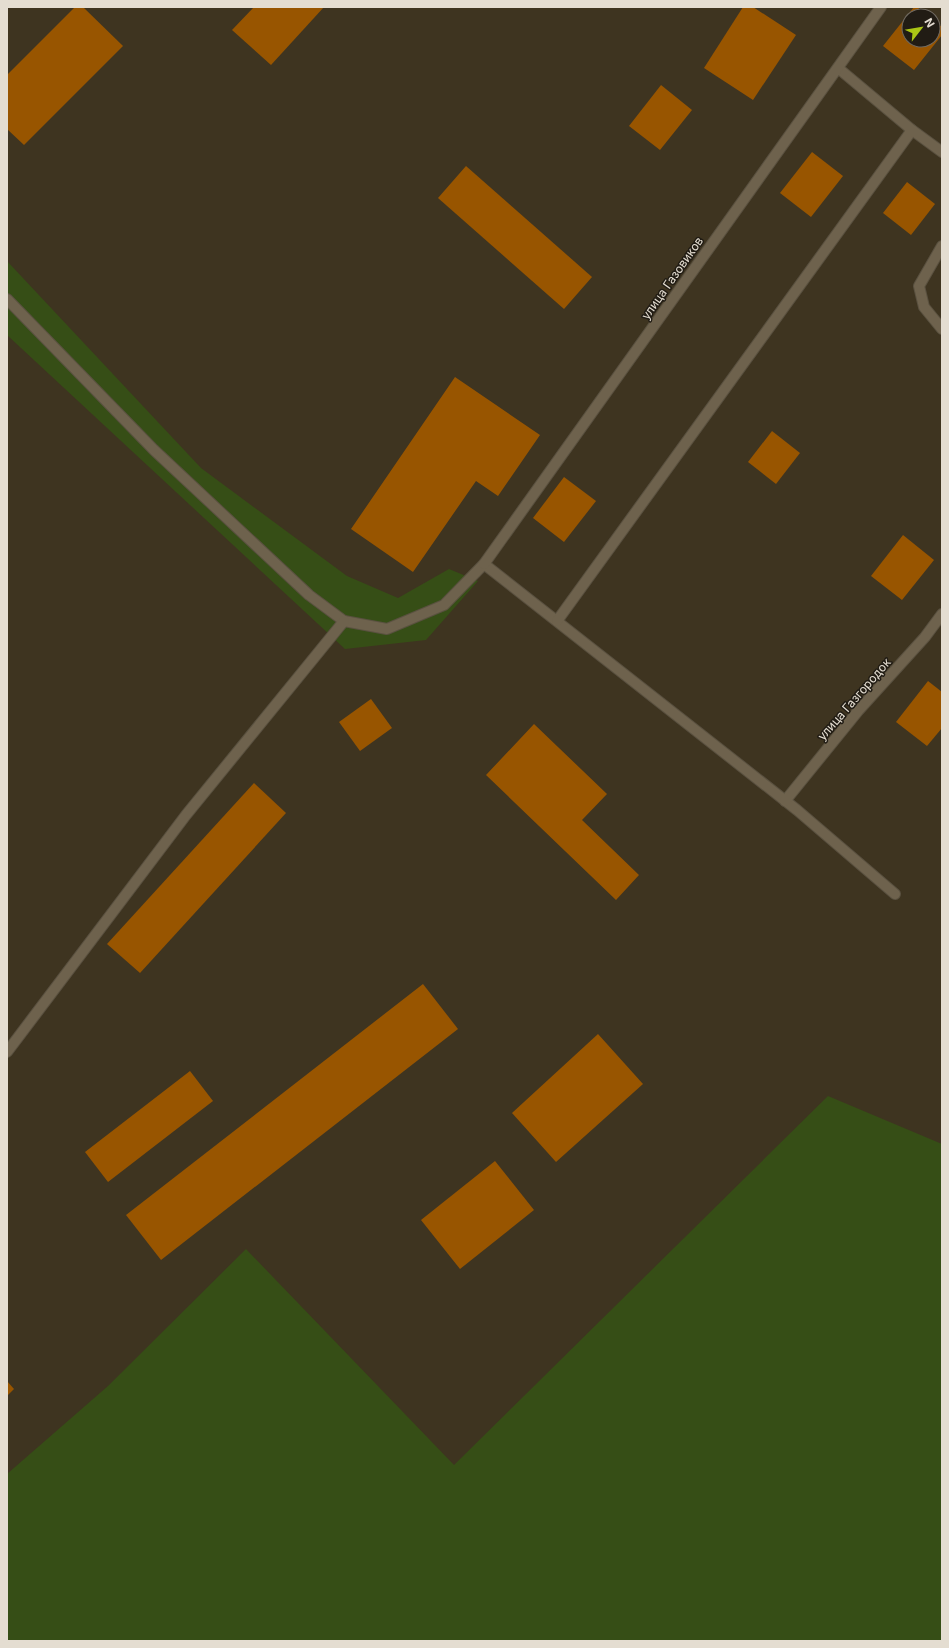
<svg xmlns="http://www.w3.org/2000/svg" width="949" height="1648" font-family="Inter,sans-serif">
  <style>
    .green { fill: #364e16 }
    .building { fill: #985500 }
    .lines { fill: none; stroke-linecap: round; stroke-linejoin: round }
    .service-casing { stroke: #5a5140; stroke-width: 12 }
    .minor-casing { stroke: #5a5140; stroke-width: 12 }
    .service { stroke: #6e624d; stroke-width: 10 }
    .minor { stroke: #6e624d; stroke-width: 10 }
    .labels { text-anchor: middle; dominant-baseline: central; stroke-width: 3; stroke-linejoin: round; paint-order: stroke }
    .street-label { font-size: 12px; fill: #e4ddd1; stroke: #211c14 }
  </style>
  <rect width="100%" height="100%" fill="#3e3420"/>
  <g class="green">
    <path d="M7 261 201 468 347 576 398 598 449 569 478 581 426 640 345 649 7 335Z"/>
    <path d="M828 1096 942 1144V1641H7V1474L108 1386 246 1249 454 1465Z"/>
  </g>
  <g class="building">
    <path d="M75 7H83L123 46 24 145 7 129V75Z"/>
    <path d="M254 7H324L271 65 232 30Z"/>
    <path d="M743 7H753L796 35 753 100 704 68Z"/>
    <path d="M914 7H917L928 16H909V40H933V20L942 27V35L914 70 883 46Z"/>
    <path d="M661 85 692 110 660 150 629 126Z"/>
    <path d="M812 152 843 176 811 217 780 193Z"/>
    <path d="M466 166 592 277 564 309 438 198Z"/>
    <path d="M907 182 935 204 911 235 883 213Z"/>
    <path d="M455 377 540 435 498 496 476 481 413 572 351 529Z"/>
    <path d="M772 431 800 453 776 484 748 462Z"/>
    <path d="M564 477 596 501 564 542 533 518Z"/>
    <path d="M903 535 934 560 902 600 871 576Z"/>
    <path d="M928 681 942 692V728L927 746 896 722Z"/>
    <path d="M371 699 392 728 360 751 339 722Z"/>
    <path d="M534 724 607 794 582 820 639 875 616 900 486 775Z"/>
    <path d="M254 783 286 813 140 973 107 944Z"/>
    <path d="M423 984 458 1029 161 1260 126 1215Z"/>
    <path d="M598 1034 643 1084 556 1162 512 1113Z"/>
    <path d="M190 1071 213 1101 108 1182 85 1152Z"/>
    <path d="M495 1161 534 1210 460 1269 421 1220Z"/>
    <path d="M7 1381 14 1389 7 1396Z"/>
  </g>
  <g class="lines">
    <g class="service-casing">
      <g id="service">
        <path d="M7 299 154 450 309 595 344 621 387 629 444 605 484 564 797 810 895 894"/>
        <path d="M557 621 912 130"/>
        <path d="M7 1052 186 815 344 621"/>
      </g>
    </g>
    <g class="minor-casing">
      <g id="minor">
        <path d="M838 68 912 130 942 152"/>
        <path d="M942 246 919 286 924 307 942 329"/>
        <path d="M484 564 881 7"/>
        <path d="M785 801 858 711 925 637 942 614"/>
      </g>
    </g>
    <use href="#service" class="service"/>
    <use href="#minor" class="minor"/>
  </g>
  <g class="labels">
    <g class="street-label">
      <text transform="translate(672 278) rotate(-55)">улица Газовиков</text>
      <text transform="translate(854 699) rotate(-49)">улица Газгородок</text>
    </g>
  </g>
  <rect width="949" height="1648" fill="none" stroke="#e4ddd1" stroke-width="16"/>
  <g transform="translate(921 28) rotate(59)"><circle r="19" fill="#211c14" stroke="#6f6960"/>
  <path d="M0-3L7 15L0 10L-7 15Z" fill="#abc615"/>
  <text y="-6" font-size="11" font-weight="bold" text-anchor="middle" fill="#e4ddd1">N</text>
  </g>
</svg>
